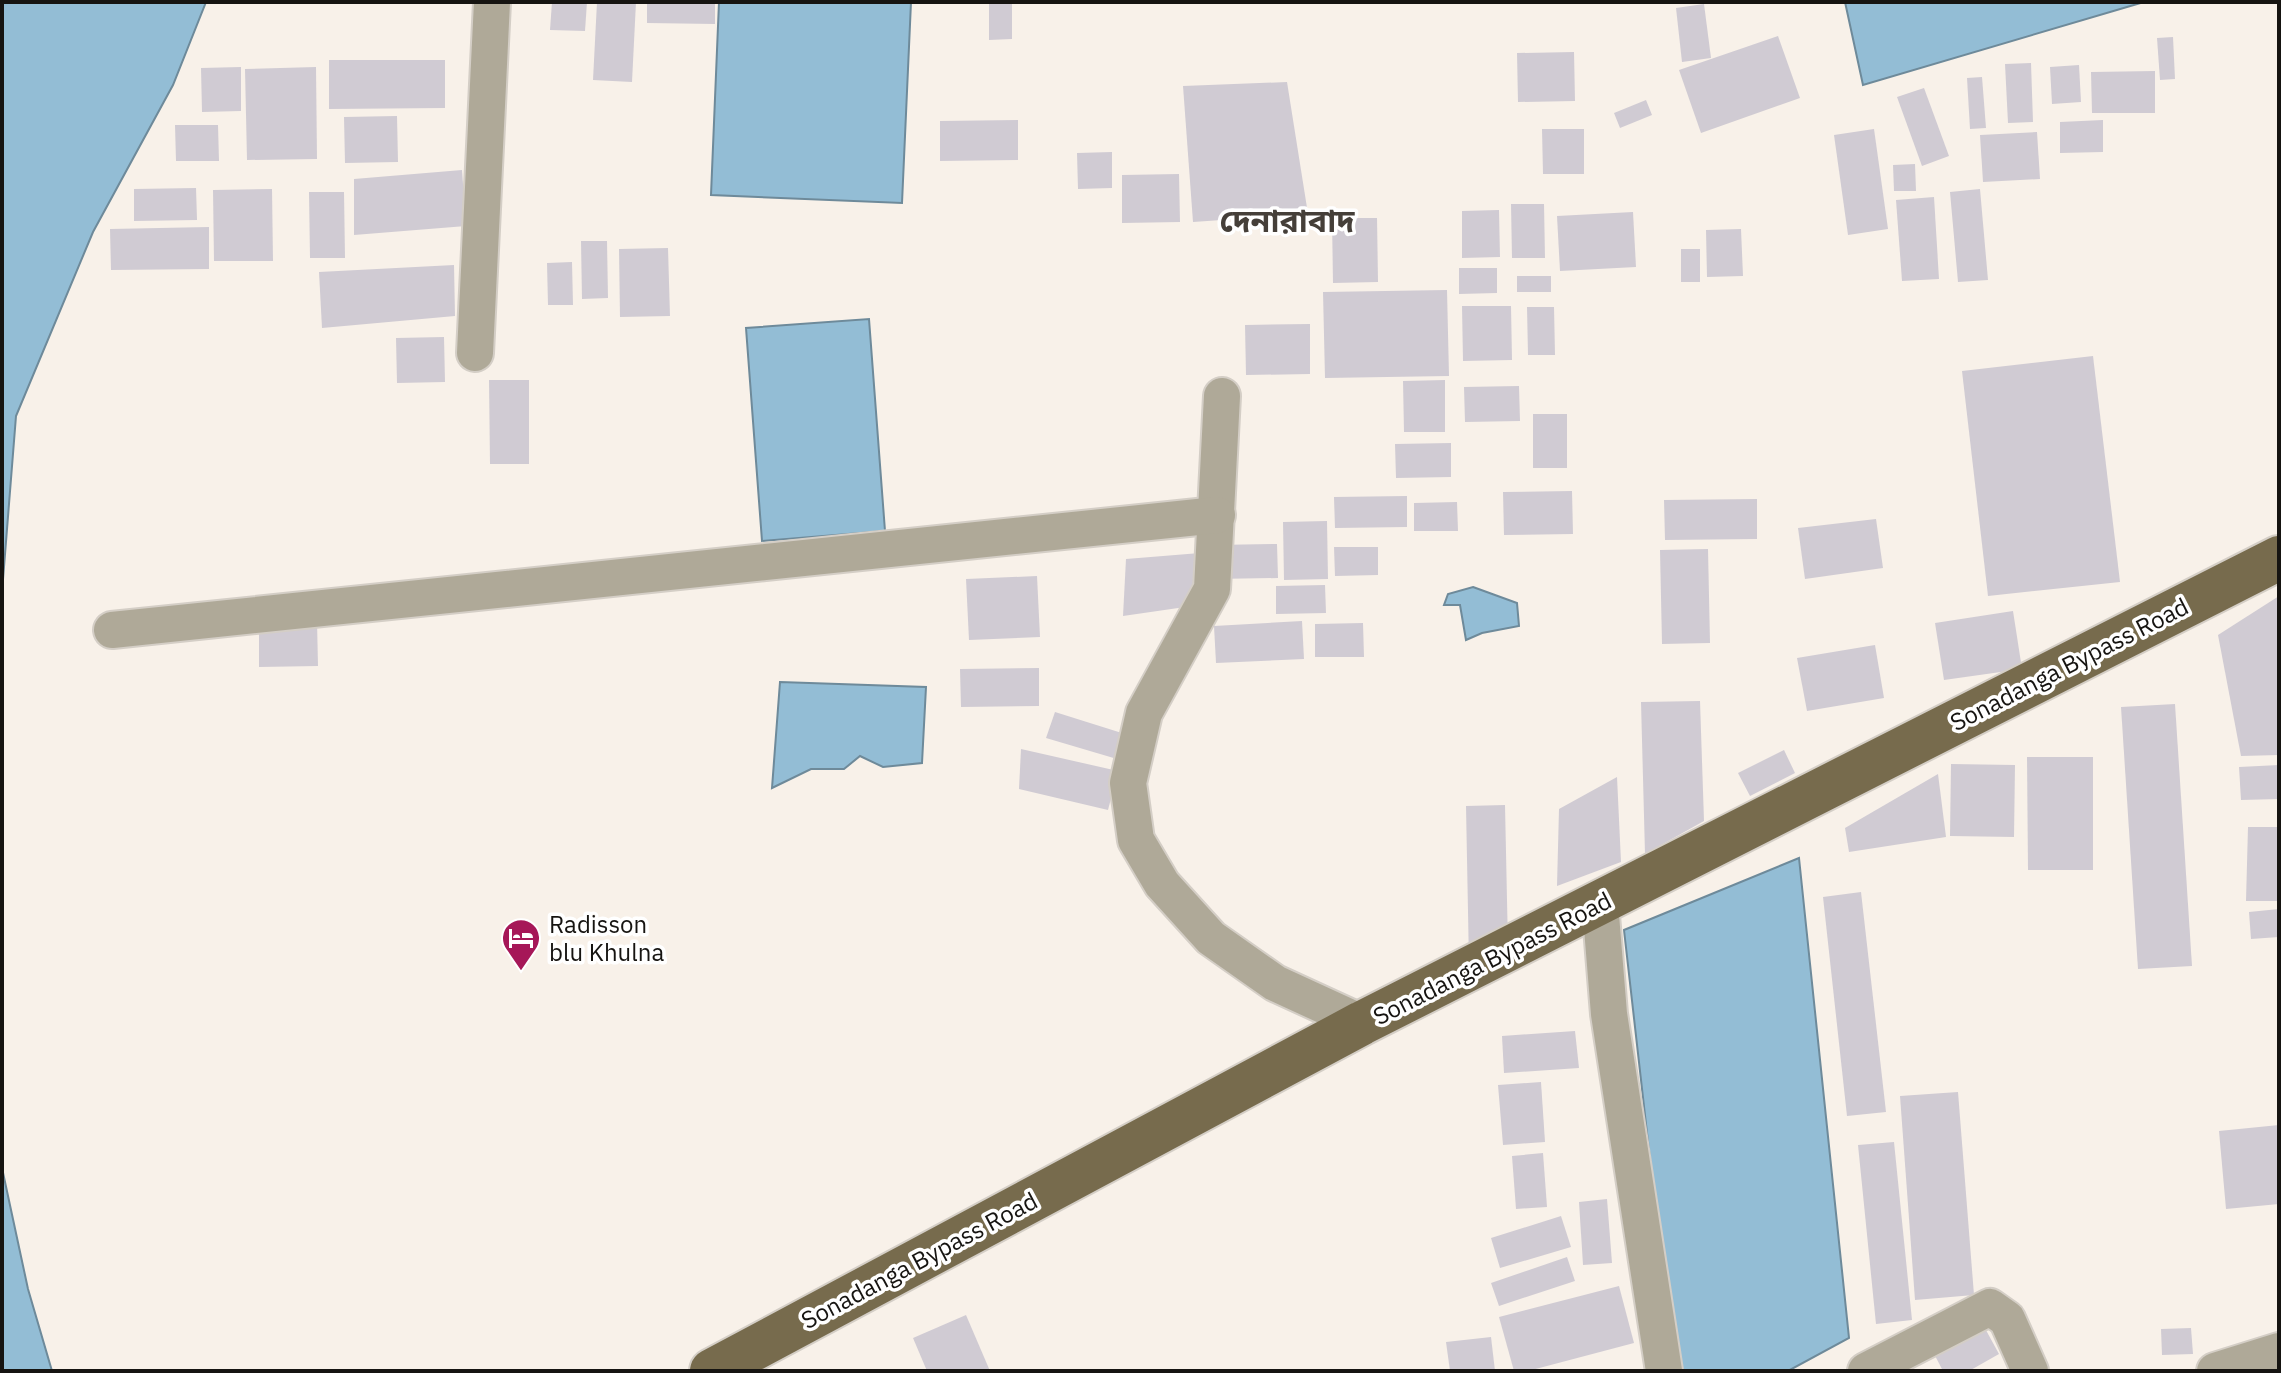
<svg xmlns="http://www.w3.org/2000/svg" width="2281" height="1373" font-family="'IBM Plex Sans','Noto Sans Bengali',sans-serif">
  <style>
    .water { fill: #93bdd5; stroke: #6e8a9a; stroke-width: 2 }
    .building { fill: #d0cbd3 }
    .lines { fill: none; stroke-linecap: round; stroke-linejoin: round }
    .street-casing { stroke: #d4cec6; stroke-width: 40 }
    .primary-casing { stroke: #d4cec6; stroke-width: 48 }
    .street { stroke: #afa998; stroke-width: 36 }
    .primary { stroke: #776b4d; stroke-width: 44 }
    .labels { text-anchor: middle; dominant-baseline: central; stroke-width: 7; stroke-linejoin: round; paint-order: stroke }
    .street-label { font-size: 24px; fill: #161411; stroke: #fff }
    .poi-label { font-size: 24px; fill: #161411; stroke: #fff; text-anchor: start }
    .district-label { font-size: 32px; font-weight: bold; fill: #453f39; stroke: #fff }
  </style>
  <rect width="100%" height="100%" fill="#f8f1e9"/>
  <g class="water">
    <path d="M2 2H206L173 85 93 232 16 416 2 592Z"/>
    <path d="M719 2H911L902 203 711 195Z"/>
    <path d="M1845 2H2144L1863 85Z"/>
    <path d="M869 319 885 531 762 541 746 328Z"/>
    <path d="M1473 587 1517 603 1519 626 1482 633 1466 640 1460 605H1444L1448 594Z"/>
    <path d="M780 682 926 687 922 763 883 767 860 756 844 769H811L772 788Z"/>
    <path d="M1799 858 1849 1338 1788 1371H1674L1624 930Z"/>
    <path d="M2 1168 28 1289 52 1371H2Z"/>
  </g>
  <g class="building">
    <path d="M552 2H587L585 31 550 30Z"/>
    <path d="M597 2H636L632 82 593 80Z"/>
    <path d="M647 2H715V24L647 23Z"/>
    <path d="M989 2H1012V39L989 40Z"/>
    <path d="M1704 4 1711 58 1682 62 1676 8Z"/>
    <path d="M1778 36 1800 98 1701 133 1679 70Z"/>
    <path d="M2173 37 2175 79 2160 80 2157 38Z"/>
    <path d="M1574 52 1575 101 1518 102 1517 53Z"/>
    <path d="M329 60H445V108L329 109Z"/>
    <path d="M2031 63 2033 122 2008 123 2005 64Z"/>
    <path d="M2079 65 2081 102 2052 104 2050 67Z"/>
    <path d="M241 67V111L202 112 201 68Z"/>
    <path d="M316 67 317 159 247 160 245 69Z"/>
    <path d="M2155 71V113H2092L2091 72Z"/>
    <path d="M1982 77 1986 128 1970 129 1967 78Z"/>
    <path d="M1287 82 1308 214 1193 222 1183 86Z"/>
    <path d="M1924 88 1949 156 1922 166 1897 97Z"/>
    <path d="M1646 100 1652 115 1620 128 1614 113Z"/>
    <path d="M397 116 398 162 345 163 344 117Z"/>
    <path d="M1018 120V160L940 161V121Z"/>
    <path d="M2103 120V152L2060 153V122Z"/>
    <path d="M175 125H218L219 161H176Z"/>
    <path d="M1542 129H1584V174H1543Z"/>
    <path d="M1874 129 1888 229 1848 235 1834 135Z"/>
    <path d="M2037 132 2040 179 1983 182 1980 135Z"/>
    <path d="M1112 152V188L1078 189 1077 153Z"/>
    <path d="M1915 164 1916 191H1894L1893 165Z"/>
    <path d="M462 170 466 226 354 235V179Z"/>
    <path d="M1179 174 1180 222 1122 223V175Z"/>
    <path d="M196 188 197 220 134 221V189Z"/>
    <path d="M272 189 273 261H214L213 190Z"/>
    <path d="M1980 189 1988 280 1958 282 1950 192Z"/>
    <path d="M309 192H344L345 258H310Z"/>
    <path d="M1934 197 1939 279 1902 281 1896 200Z"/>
    <path d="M1511 204H1544L1545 258H1512Z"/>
    <path d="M1499 210 1500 257 1462 258V211Z"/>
    <path d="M1633 212 1636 267 1560 271 1557 216Z"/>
    <path d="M1332 218H1377L1378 282 1333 283Z"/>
    <path d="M209 227V269L111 270 110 229Z"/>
    <path d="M1741 229 1743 276 1707 277 1706 230Z"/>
    <path d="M581 241H607L608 298 582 299Z"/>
    <path d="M668 248 670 316 620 317 619 249Z"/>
    <rect x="1681" y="249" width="19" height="33"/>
    <path d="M572 262 573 305H548L547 263Z"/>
    <path d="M454 265 455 316 322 328 319 272Z"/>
    <path d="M1459 268H1497V293L1459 294Z"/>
    <rect x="1517" y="276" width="34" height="16"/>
    <path d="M1447 290 1449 376 1325 378 1323 292Z"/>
    <path d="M1462 306H1511L1512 360 1463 361Z"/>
    <path d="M1527 307H1554L1555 355H1528Z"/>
    <path d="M1310 324V374L1246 375 1245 325Z"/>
    <path d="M444 337 445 382 397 383 396 338Z"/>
    <path d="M2093 356 2120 582 1988 596 1962 371Z"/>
    <path d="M489 380H529V464H490Z"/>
    <path d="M1445 380V432H1404L1403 381Z"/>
    <path d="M1519 386 1520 421 1465 422 1464 387Z"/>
    <rect x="1533" y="414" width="34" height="54"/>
    <path d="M1451 443V477L1396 478 1395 444Z"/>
    <path d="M1572 491 1573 534 1504 535 1503 492Z"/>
    <path d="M1407 496V527L1335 528 1334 497Z"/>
    <path d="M1757 499V539L1665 540 1664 500Z"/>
    <path d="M1457 502 1458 531H1414V503Z"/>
    <path d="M1876 519 1883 568 1805 579 1798 528Z"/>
    <path d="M1327 521 1328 579 1284 580 1283 522Z"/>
    <path d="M1277 544 1278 578 1215 579 1214 545Z"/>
    <path d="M1334 547H1378V575L1335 576Z"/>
    <path d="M1708 549 1710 643 1662 644 1660 550Z"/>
    <path d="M1200 553 1192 606 1123 616 1126 559Z"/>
    <path d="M1037 576 1040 637 969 640 966 579Z"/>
    <path d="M1325 585 1326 613 1276 614V586Z"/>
    <path d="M2279 596V755L2241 756 2218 635Z"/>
    <path d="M2013 611 2022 669 1944 680 1935 623Z"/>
    <path d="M317 621 318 666 259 667V622Z"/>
    <path d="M1302 621 1304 659 1216 663 1214 626Z"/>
    <path d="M1363 623 1364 657H1315V624Z"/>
    <path d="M1875 645 1884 698 1807 711 1797 658Z"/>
    <path d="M1039 668V706L961 707 960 669Z"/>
    <path d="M1700 701 1704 821 1645 854 1641 702Z"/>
    <path d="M2175 704 2192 966 2138 969 2121 707Z"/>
    <path d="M1055 712 1125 734 1117 759 1046 738Z"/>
    <path d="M1021 749 1118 771 1108 810 1019 789Z"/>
    <path d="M1784 750 1795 773 1750 796 1738 773Z"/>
    <path d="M2027 757H2093V870H2028Z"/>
    <path d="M1951 764 2015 765 2014 837 1950 836Z"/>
    <path d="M2279 765V799L2241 800 2239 767Z"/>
    <path d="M1938 774 1946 837 1849 852 1845 828Z"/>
    <path d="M1617 777 1621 862 1557 886 1559 809Z"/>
    <path d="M1505 805 1508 947 1469 964 1466 806Z"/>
    <path d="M2248 827H2279V901H2246Z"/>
    <path d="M1861 892 1886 1112 1847 1116 1823 897Z"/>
    <path d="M2279 909V937L2251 939 2249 912Z"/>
    <path d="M1575 1031 1579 1068 1504 1073 1502 1036Z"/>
    <path d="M1541 1082 1545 1142 1503 1145 1498 1085Z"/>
    <path d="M1958 1092 1974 1295 1915 1300 1900 1096Z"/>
    <path d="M2279 1125V1204L2226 1209 2219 1131Z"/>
    <path d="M1894 1142 1912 1320 1876 1324 1858 1145Z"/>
    <path d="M1543 1153 1547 1207 1516 1209 1512 1156Z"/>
    <path d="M1607 1199 1612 1263 1583 1265 1579 1202Z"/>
    <path d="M1561 1216 1571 1247 1500 1268 1491 1238Z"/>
    <path d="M1567 1257 1575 1281 1499 1306 1491 1283Z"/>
    <path d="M1619 1286 1634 1343 1528 1371H1514L1499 1317Z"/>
    <path d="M966 1315 990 1371H927L913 1338Z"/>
    <path d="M1981 1321 1999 1354 1969 1371H1943L1931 1348Z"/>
    <path d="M2191 1328 2193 1354 2162 1355 2161 1329Z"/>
    <path d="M1491 1337 1495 1371H1450L1446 1342Z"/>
  </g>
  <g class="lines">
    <g class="street-casing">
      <g id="street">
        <path d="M475 353 492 2"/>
        <path d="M1222 396 1212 589 1144 713 1128 783 1136 840 1162 884 1211 938 1275 983 1362 1023"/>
        <path d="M112 630 1217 515"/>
        <path d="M1600 903 1609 1014 1664 1371"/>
        <path d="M1866 1371 1990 1307 2007 1319 2030 1371"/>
        <path d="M2215 1371 2279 1351"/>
      </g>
    </g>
    <g class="primary-casing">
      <path id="primary" d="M712 1371 1362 1023 2279 558"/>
    </g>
    <use href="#street" class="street"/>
    <use href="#primary" class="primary"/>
  </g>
  <defs>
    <g id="hotel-pin" transform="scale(2)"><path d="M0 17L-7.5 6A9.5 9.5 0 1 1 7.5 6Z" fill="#a61758" stroke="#fff"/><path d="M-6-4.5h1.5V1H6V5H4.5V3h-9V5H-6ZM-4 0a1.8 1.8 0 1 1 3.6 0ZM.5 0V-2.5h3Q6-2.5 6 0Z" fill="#fff"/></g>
  </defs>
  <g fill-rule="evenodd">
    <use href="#hotel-pin" x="521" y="938"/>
  </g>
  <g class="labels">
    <g class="street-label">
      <text transform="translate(2069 664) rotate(-27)">Sonadanga Bypass Road</text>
      <text transform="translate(1492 958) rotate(-27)">Sonadanga Bypass Road</text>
      <text transform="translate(919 1260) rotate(-28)">Sonadanga Bypass Road</text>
    </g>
    <g class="poi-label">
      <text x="549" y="924">Radisson<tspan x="549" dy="28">blu Khulna</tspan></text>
    </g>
    <g class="district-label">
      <text x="1287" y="220">দেনারাবাদ</text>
    </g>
  </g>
  <rect width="2281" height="1373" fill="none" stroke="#161411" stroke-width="8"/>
</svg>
